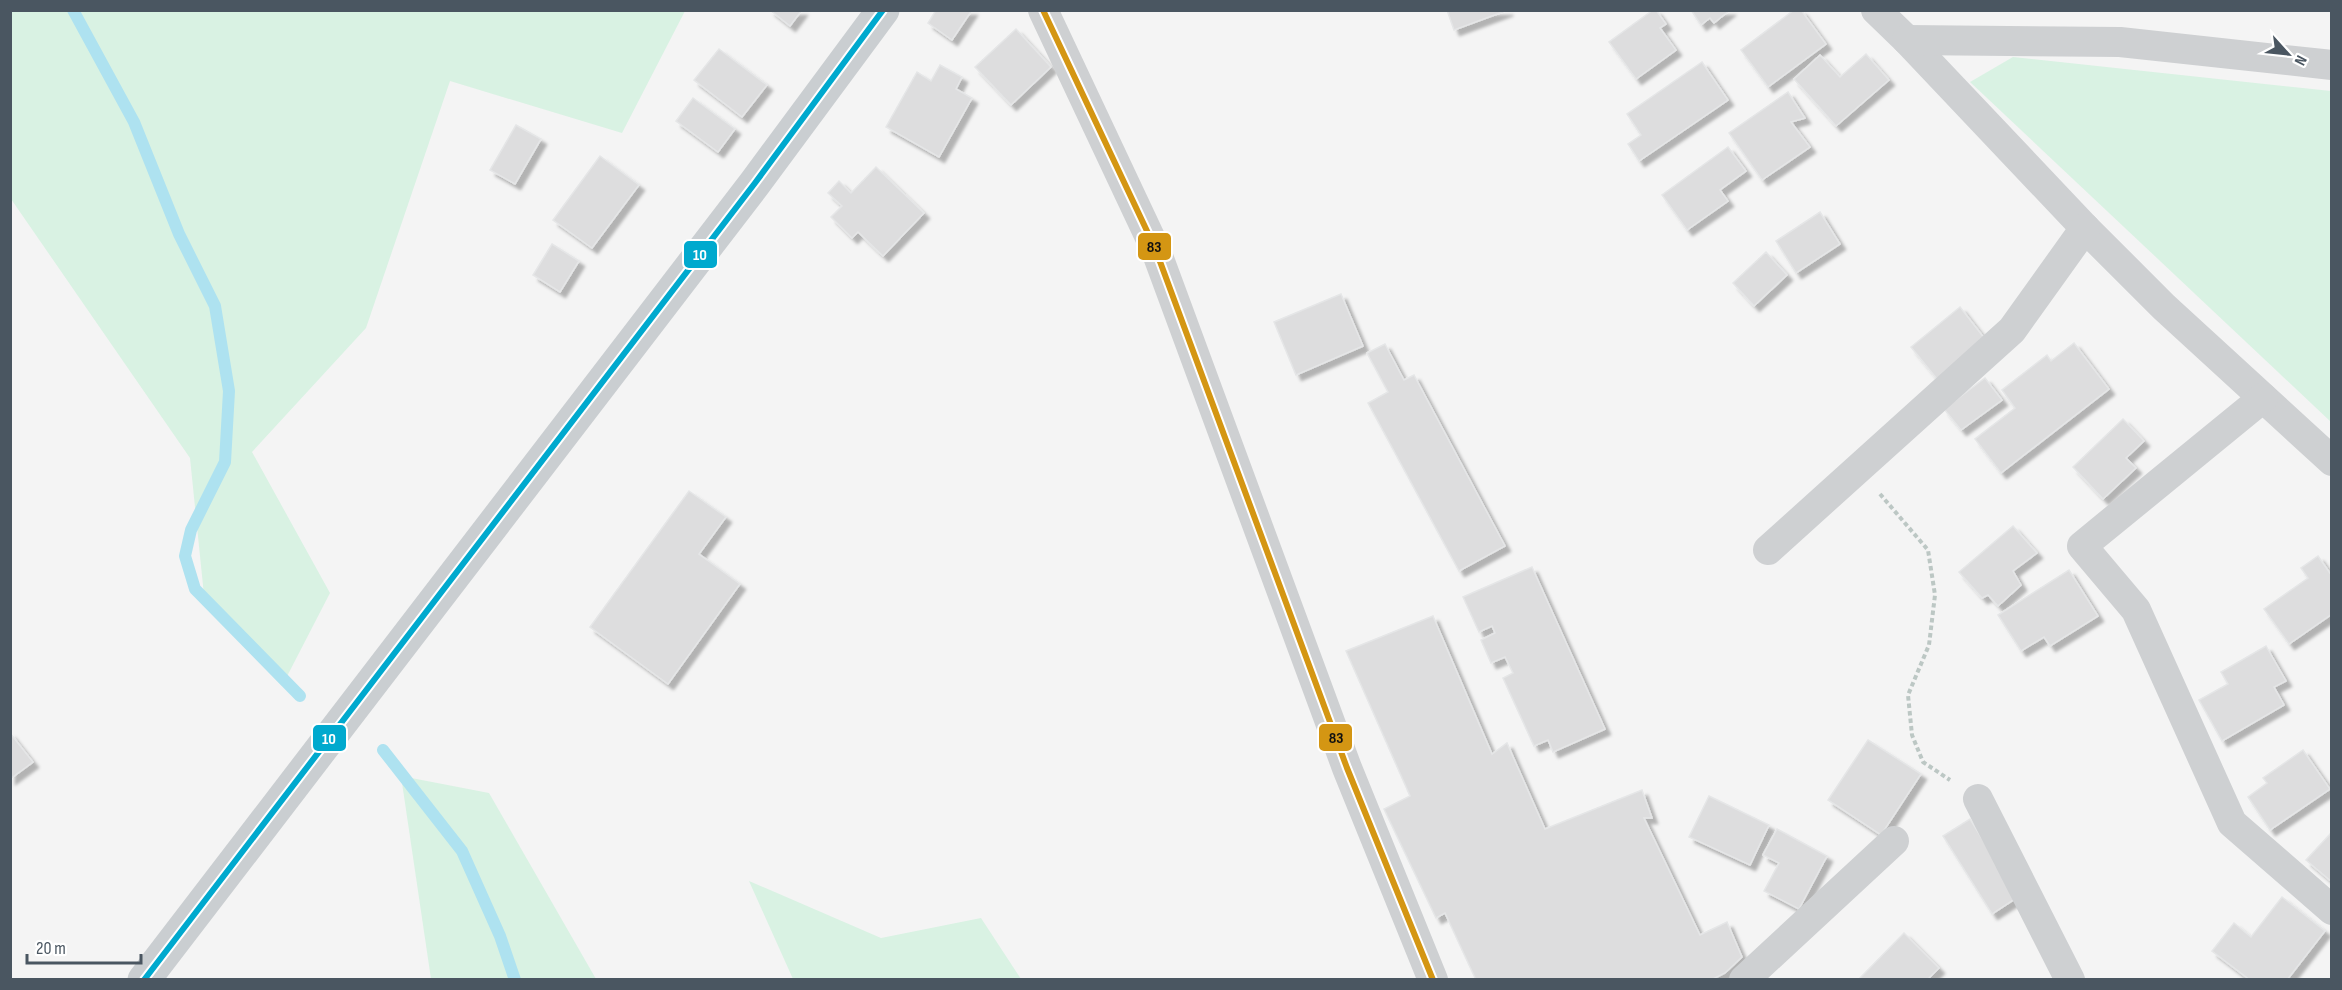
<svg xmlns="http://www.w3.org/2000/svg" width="2342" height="990" font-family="'Sofia Sans Condensed',sans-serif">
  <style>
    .green { fill: #d9f2e3 }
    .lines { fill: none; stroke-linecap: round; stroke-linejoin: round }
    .stream { stroke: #aee2f0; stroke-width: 12 }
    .building { fill: #ddddde; stroke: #e5e6e7; stroke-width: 1.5; filter: url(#shadow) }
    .path { stroke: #bcc7c4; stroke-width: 4; stroke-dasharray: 4.5 3; stroke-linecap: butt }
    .minor { stroke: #ced0d2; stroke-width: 30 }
    .primary { stroke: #caced1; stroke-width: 33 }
    .bus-1-casing { stroke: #fff; stroke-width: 10 }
    .bus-2-casing { stroke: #fff; stroke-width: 10 }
    .bus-1 { stroke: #00a9ce; stroke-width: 6 }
    .bus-2 { stroke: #d49613; stroke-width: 6 }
    .line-badge { stroke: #fff; stroke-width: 2 }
    .badge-label { font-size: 16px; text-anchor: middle; font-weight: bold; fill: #fff }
    .pale-badge-label { font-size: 16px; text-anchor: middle; font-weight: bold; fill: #111 }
  </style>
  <defs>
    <filter id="shadow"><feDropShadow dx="5.5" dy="5.5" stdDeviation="1.5" flood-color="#0004"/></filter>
  </defs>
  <rect width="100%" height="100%" fill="#f4f4f4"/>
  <g class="green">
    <path d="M10 11H685L622 133 450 81 366 328 252 452 330 593 282 686 205 605 190 458 11 199Z"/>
    <path d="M2013 57 2331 91V422L1970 82Z"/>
    <path d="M401 776 489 793 596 979H431Z"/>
    <path d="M749 881 881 938 981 918 1021 979H793Z"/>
  </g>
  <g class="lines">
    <g class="stream">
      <path d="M73 10 134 122 179 234 215 306 229 391 225 462 191 530 185 556 195 589 300 696"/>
      <path d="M383 750 462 851 500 936 515 980"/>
    </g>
  </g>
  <g class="building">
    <path d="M770 10H802L790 26Z"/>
    <path d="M936 10H972L952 40 928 23Z"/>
    <path d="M1447 10H1508L1454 30Z"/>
    <path d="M1653 10H1656L1666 24 1660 28 1676 50 1636 79 1609 42Z"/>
    <path d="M1691 10H1730L1714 23 1710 18 1701 25Z"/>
    <path d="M1794 10H1801L1826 44 1768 87 1741 50Z"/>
    <path d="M1016 29 1051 67 1011 105 975 67Z"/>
    <path d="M719 49 767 85 742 117 694 80Z"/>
    <path d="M1866 54 1889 80 1836 126 1794 79 1820 55 1840 77Z"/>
    <path d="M1702 62 1728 100 1639 161 1628 144 1641 135 1627 114Z"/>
    <path d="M940 65 962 77 956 89 972 98 939 157 886 127 917 72 931 81Z"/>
    <path d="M1788 92 1805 118 1791 122 1810 147 1762 180 1729 133Z"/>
    <path d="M693 98 735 129 718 152 676 121Z"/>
    <path d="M516 125 541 139 515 184 490 170Z"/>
    <path d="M1728 147 1746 171 1720 190 1728 201 1687 230 1662 195Z"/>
    <path d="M600 156 639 185 592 248 553 220Z"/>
    <path d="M876 167 924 213 883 256 858 232 852 238 831 217 842 206 828 193 839 181 851 193Z"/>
    <path d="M1820 212 1840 244 1796 273 1776 241Z"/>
    <path d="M552 244 579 261 560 292 533 275Z"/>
    <path d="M1766 252 1787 275 1754 306 1733 283Z"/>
    <path d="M1341 294 1363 346 1296 375 1274 322Z"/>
    <path d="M1960 307 1985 339 1937 379 1911 347Z"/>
    <path d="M2074 343 2109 389 2001 473 1975 439 2015 408 2002 390 2047 355 2051 361Z"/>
    <path d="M1385 344 1404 380 1414 375 1505 546 1459 571 1368 403 1388 392 1367 353Z"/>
    <path d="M1985 378 2002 400 1961 430 1944 409Z"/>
    <path d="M2123 419 2144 441 2126 458 2136 468 2103 499 2073 467Z"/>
    <path d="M689 491 726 517 699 554 740 584 668 684 590 627Z"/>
    <path d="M2013 526 2037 553 2013 571 2021 585 1998 606 1988 595 1982 598 1959 572Z"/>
    <path d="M2318 556 2332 576V614L2289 644 2264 609 2308 578 2301 568Z"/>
    <path d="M1532 567 1605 729 1553 752 1548 740 1534 746 1503 678 1513 673 1505 657 1491 663 1481 640 1495 633 1492 626 1479 632 1463 597Z"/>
    <path d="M2069 570 2098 616 2050 646 2044 637 2021 651 1998 615Z"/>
    <path d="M1433 616 1492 754 1507 743 1545 829 1642 790 1652 818H1644L1700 935 1727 922 1742 957 1725 973 1711 980H1476L1445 913 1436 918 1384 809 1410 796 1346 651Z"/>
    <path d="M2266 646 2286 681 2274 687 2284 705 2222 741 2199 700 2228 684 2221 672Z"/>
    <path d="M10 733 33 762 10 779Z"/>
    <path d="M1868 740 1921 774 1881 835 1828 800Z"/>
    <path d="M2303 750 2330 789 2270 830 2248 797 2267 783 2263 778Z"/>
    <path d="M1709 796 1769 825 1750 865 1689 837Z"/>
    <path d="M1970 819 2018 897 1992 914 1943 836Z"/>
    <path d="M1777 829 1827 856 1799 909 1764 891 1779 863 1763 855Z"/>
    <path d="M2332 832V882L2306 860Z"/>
    <path d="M2282 897 2325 931 2287 980H2250L2212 951 2234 923 2251 937Z"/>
    <path d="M1904 933 1939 968 1927 980H1858Z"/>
  </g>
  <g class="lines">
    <path class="path" d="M1880 494 1928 550 1935 595 1929 645 1908 695 1912 735 1923 762 1950 780"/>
    <g class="minor">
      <path d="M1043 10 1155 248 1347 768 1433 980"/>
      <path d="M1876 10 1907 40 2085 228 2164 307 2332 461"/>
      <path d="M1907 40 2120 42 2332 65"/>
      <path d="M2263 398 2082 546 2136 610 2232 823 2332 910"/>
      <path d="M1768 550 2012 330 2085 228"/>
      <path d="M1978 799 2070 980"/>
      <path d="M1744 980 1894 841"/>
    </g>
    <path class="primary" d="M144 980 755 183 883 10"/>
    <g class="bus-1-casing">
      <path id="bus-1" d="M144 980 755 183 883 10"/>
    </g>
    <g class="bus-2-casing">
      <path id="bus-2" d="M1043 10 1155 248 1347 768 1433 980"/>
    </g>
    <use href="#bus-1" class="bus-1"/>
    <use href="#bus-2" class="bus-2"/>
  </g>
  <g class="line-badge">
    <rect x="1137" y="232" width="35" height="29" rx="6" fill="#d49613"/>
    <rect x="683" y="240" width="35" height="29" rx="6" fill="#00a9ce"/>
    <rect x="1318" y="723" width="35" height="29" rx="6" fill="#d49613"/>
    <rect x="312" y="724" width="35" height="28" rx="6" fill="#00a9ce"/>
  </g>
  <g class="badge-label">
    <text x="700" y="260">10</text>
    <text x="329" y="744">10</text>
  </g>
  <g class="pale-badge-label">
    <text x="1154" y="252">83</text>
    <text x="1336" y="743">83</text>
  </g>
  <rect width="2342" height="990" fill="none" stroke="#4a5661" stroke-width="24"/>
  <g transform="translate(2288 54) rotate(117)" stroke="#ffffff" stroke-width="4.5" paint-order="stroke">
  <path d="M0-4.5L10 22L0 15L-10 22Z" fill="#4a5661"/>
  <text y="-9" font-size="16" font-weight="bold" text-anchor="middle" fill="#4a5661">N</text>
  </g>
  <path d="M27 954v9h114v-9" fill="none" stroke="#4a5661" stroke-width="3"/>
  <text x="36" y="954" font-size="18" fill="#4a5661" stroke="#ffffff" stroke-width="4.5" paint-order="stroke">20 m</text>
</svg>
